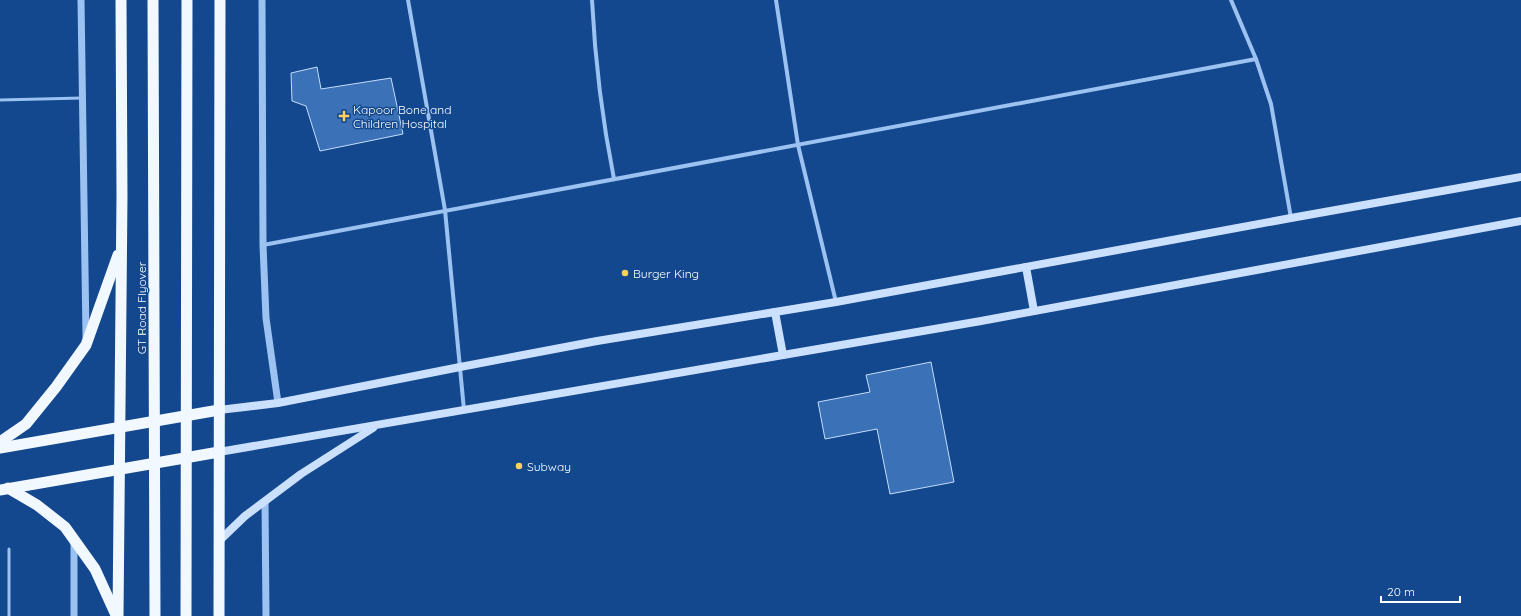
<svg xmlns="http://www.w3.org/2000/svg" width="1521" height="616" font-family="Quicksand,sans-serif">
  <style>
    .building { fill: #3b72b7; stroke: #c3ddfc }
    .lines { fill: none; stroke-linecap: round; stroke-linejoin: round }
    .service { stroke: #9cc2f1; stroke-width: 3 }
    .minor { stroke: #9cc2f1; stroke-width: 4 }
    .tertiary { stroke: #9cc2f1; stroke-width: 7 }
    .secondary { stroke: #cbe0fc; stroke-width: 8 }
    .trunk { stroke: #f2f8ff; stroke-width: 11 }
    .trunk-bridge { stroke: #f2f8ff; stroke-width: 11 }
    .poi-dot { fill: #ffd05c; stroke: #13488e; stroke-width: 1.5 }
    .labels { text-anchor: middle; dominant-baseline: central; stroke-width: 3; stroke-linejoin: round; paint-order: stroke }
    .poi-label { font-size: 12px; fill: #fff; stroke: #13488e; text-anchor: start }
    .street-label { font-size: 12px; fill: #fff; stroke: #13488e }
  </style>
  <rect width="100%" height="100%" fill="#13488e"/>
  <g class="building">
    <path d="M317 67 321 89 391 78 403 134 320 151 306 106 292 101 291 73Z"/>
    <path d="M931 362 954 482 890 494 877 429 825 439 818 402 870 392 866 375Z"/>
  </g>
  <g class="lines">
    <g class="service">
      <path d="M0 100 82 98"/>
      <path d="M9 549V616"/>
    </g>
    <g class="minor">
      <path d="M408 0 445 210 464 410"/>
      <path d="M592 0C595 60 602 119 614 179"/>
      <path d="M776 0 798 145 836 302"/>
      <path d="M1231 0 1256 59 1271 104 1291 218"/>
      <path d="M263 245 1256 59"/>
    </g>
    <g class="tertiary">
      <path d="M81 0 86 337"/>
      <path d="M262 0 263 245 266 318 278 403"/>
      <path d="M265 501 266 616"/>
      <path d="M74 541V616"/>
    </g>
    <g class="secondary">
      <path d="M1026 267 1034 311"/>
      <path d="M775 312 783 355"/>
      <path d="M219 410 278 403 460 367 597 341 836 302 1291 218 1521 177"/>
      <path d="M219 452 981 321 1521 221"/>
      <path d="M219 541 245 516 301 474 373 428"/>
    </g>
    <g class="trunk">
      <path d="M0 442 26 424 56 387 86 345 118 255"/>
      <path d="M0 448 219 410"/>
      <path d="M8 488 37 505 65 527 95 569 116 615"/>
      <path d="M0 490 219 452"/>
      <path d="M118 616 122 196 121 0"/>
      <path d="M219 616 220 0"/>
    </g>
    <g class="trunk-bridge">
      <path d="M153 0 155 616"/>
      <path d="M186 616 187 0"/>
    </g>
  </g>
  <g class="poi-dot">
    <path d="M342 110h4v4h4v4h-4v4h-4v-4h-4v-4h4z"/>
    <circle cx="625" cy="273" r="4"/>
    <circle cx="519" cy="466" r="4"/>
  </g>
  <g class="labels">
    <g class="poi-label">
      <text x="353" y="109">Kapoor Bone and<tspan x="353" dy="14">Children Hospital</tspan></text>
      <text x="633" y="273">Burger King</text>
      <text x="527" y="466">Subway</text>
    </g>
    <g class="street-label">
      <text transform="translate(141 308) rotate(-90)">GT Road Flyover</text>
    </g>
  </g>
  <path d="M1381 596v6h79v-6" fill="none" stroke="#ffffff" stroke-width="2"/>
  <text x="1387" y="596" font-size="12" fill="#ffffff" stroke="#13488e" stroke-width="3" paint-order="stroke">20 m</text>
</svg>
